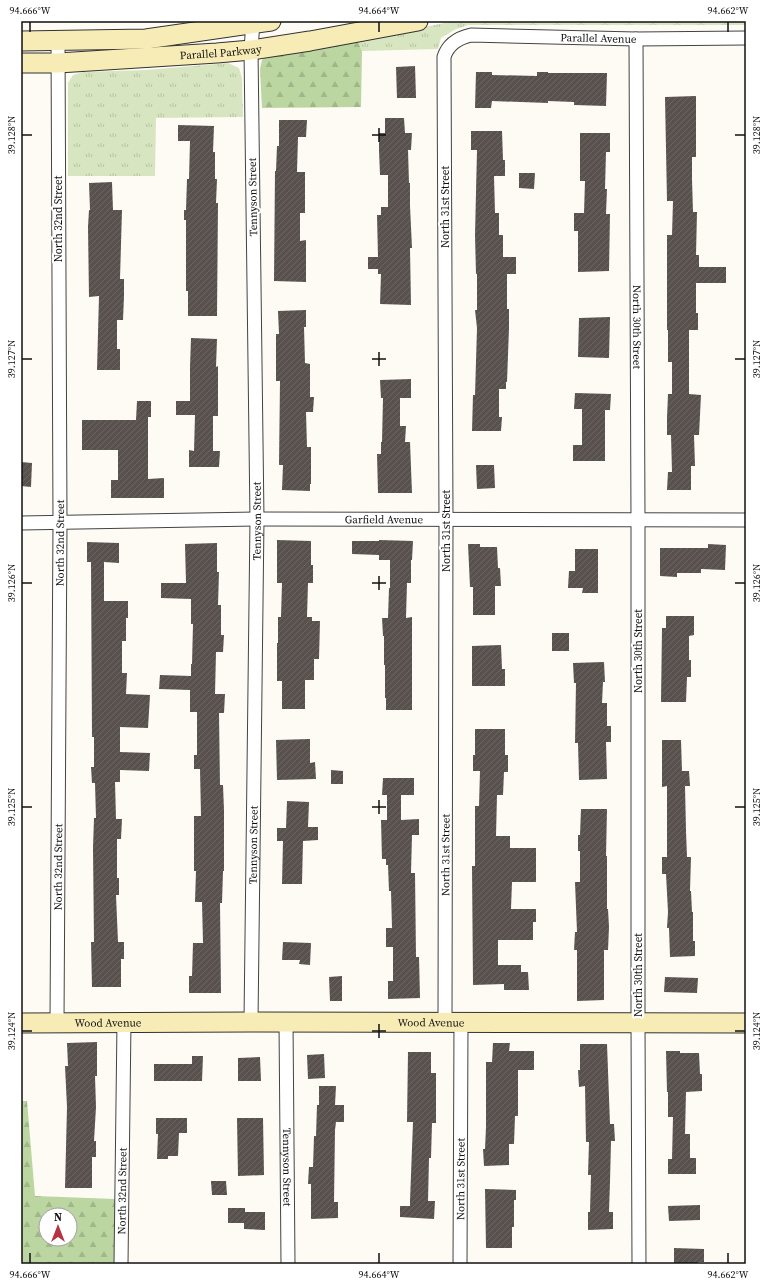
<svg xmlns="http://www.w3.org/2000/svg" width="767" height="1285" font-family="'Source Serif 4',serif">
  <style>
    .grass { fill: url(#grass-tufts) }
    .forest { fill: url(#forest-firs); fill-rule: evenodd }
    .building { fill: url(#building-hatch) }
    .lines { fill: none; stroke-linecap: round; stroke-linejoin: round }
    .street-casing { stroke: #434343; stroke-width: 15 }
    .secondary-casing { stroke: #323232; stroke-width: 21 }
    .street { stroke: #fff; stroke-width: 13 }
    .secondary { stroke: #f8ecb6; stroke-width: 19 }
    .ticks { fill: none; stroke: #101010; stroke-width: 1.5 }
    .labels { text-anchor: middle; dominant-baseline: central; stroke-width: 4; stroke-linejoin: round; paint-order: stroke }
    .street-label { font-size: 11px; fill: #101010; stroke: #fff }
    .neatline { fill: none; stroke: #101010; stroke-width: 1.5 }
    .ticks-label { font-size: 10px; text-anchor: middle; fill: #101010 }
  </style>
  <defs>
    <pattern id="grass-tufts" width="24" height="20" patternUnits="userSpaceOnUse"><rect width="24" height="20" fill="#d7e6c0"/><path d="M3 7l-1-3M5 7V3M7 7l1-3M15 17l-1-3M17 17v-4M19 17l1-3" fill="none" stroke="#b8c4a4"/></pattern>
    <pattern id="forest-firs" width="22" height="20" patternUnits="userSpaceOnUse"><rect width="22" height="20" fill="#bcd6a1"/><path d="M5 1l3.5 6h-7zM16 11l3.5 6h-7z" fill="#a1b78a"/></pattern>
    <pattern id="building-hatch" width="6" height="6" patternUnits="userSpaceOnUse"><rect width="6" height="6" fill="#58514e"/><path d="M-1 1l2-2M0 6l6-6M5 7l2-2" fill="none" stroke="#6b6563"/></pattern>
  </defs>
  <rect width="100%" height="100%" fill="#fefbf5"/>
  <g class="grass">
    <path d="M455 21H746V25H468L454 30 441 38 438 49 362 51 357 40Z"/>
    <path d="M228 63 239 68 242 78 243 117 156 118 155 176H68V83L73 75 83 72 146 70Z"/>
  </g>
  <g class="forest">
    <path d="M357 40 362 51 361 107 262 108 260 69 262 60 269 55Z"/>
    <path d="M21 1101H27L35 1196 115 1199 114 1264H21ZM46 1215H70V1239H46Z"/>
  </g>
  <g class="building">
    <path d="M415 66 416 98H397L396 67Z"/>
    <path d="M476 72H492V75L537 76V72H548V73H607L606 106 574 105V102L548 101V103L492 101 491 108H475Z"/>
    <path d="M696 96V157H692V179L693 212H697L696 255H699V267H726V283H696V313H698V330H689V394L701 395 699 435H694L695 466H691V490H667L668 472H672L671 435H667V418L668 394H672V362H668V330H667V235H672L673 201H667L665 97Z"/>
    <path d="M385 118H404L405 133H412L411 150H408L409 183H410V206L412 248H410L411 305 380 304 381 274H378V269H368V257H378L377 215H381V207H388V175H380L379 150V133H385Z"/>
    <path d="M279 120H307L306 137H298L297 172H305V213H300V241L306 240V282L274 281 275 171H276L277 146H279Z"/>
    <path d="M178 125 214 126 213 152H215V179H217L216 203H218L217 316H188V291H186V220H184V210H186L187 179H189L190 141H178Z"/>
    <path d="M471 131H502L503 160H505V176H494L495 213H499V235H503V257H516V274H507V309H509V328L507 382H506V389H499V417H502L501 431H472L473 395H475L477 328 475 310H477V274H476L475 235 477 150H471Z"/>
    <path d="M580 133H610V152H606L605 189H607L606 214H610L609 271 578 272V231H574V213H584L585 181H580Z"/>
    <path d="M519 173H535L534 189 519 188Z"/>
    <path d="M112 182 113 210H122L120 279H124V296L123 320H117V349H120V370H97L99 296 89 297 88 227 89 210H90L89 183Z"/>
    <path d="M306 310V327H304L305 363 310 364V397H314L313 412H306L307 447H311V484H310V491L282 490 283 465H279L280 381H276V334H279L278 311Z"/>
    <path d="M610 317 609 358 578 357 579 318Z"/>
    <path d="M191 338 217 339 216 367 218 366V416H213V451H220L219 467H189V450L194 451 195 415H176V401H190V367Z"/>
    <path d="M411 379V398H400V426H406L405 442H410L412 493H378L377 454H381V442H382L383 398H381L380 380Z"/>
    <path d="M575 393 611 394 610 410H605V461H573V445H582V409H574Z"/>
    <path d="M137 401H151V417H148V479L164 478V498H111V480H118V450H82V420H136Z"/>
    <path d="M21 462 32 463 31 487 21 486Z"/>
    <path d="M476 465H494L495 488 477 489Z"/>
    <path d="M277 540 311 541V565H313V583H308L307 617H312V621H320L319 659H314V680H305V709H282V681H277V643H278V617H281L282 583H277Z"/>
    <path d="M379 540 413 541 412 560H411V583H407L406 618 412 617V710H386V698H385V665H384V636H383L382 618H388L389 588H390V560H379V555L352 554V541H379Z"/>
    <path d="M87 542 119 543V563L104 562V601H128V618H126V641H122V673H127L126 694 150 695 148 728 120 727V752L150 753 149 771 120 770V782H115L116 819H122L121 839H117V878H119V895H116L118 942H124V959H121V987H92L91 942H94L93 848 94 818H96L95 783H92L91 767H94V737H92L91 562H87Z"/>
    <path d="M217 543V572H219L218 605H221V635H224L223 652H216L215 694H225L224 713H219L220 785H223L224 810V871H223L222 903H220L221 993H189V976H192L193 943H203L202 902H195L196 871H194V816H201L200 769H194V755H197V712H190V690L159 689 160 675 191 676V664H192L193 624H191V599L161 598V583H186L185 544Z"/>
    <path d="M468 544H480V547H497L498 568H500L501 586H495V615H473V587H470Z"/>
    <path d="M708 544 726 545 725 570 701 569V573H677V577L660 576V548H708Z"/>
    <path d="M575 549H598V593H582L583 588H568L569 571H575Z"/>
    <path d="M666 616H694V635L689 636V660H691V677H687L686 702H661L662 628H666Z"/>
    <rect x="552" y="633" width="17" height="18"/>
    <path d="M501 645 502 669H505V686H472V646Z"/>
    <path d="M604 662 605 682H603L602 703H607V726H611V742H606L607 779 579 780 578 743H575L576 683H574L573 663Z"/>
    <path d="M475 729H505V755H508V772H504L503 795H497L496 836H510V848H536V882H512L511 909H536V922H533V940H498V965H521V972H528L529 990H504V984L473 985 472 866H475V806H479L480 771H473V755H475Z"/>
    <path d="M310 739V763L315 762 316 779 277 780 276 740Z"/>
    <path d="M662 740H681L682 771H689L690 786H685L686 831 687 857H691L690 891H691L692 912H693V941H695V956L670 957 669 928H667L668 912 666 874H662V857H667V786L662 787Z"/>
    <path d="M331 770 343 771V784H331Z"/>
    <path d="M383 778H414V795H401V820L419 819V835H412L411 873H415L416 957H419L420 998 388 999V981H393V947H386V928H392L391 891H389L388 865H386V859H382L381 820H387V795H382Z"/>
    <path d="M287 801 309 802 308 827H318V840L303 841 302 884H282L283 841H277V828H286Z"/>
    <path d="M581 809H607L606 856H607V909H608L609 927 608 950H604V1000L577 1001V950H574L575 932H577L575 882H580V851H578V835H580Z"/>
    <path d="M283 942 311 943 310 965 299 964 300 960H282Z"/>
    <path d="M342 976V1001H330L329 977Z"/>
    <path d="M665 977 698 978 697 993 664 992Z"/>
    <path d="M97 1042V1076H95L96 1107 94 1141H96V1157H92V1188H65L67 1107 65 1066H68L67 1043Z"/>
    <path d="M493 1043H510L509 1051H534V1070H518V1116H515L514 1144H509V1165L484 1166 483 1149H485L486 1127V1062H492Z"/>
    <path d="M580 1044H607L610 1124H614L615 1141H611L610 1182 609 1212H613V1229L588 1230V1212H590L591 1175H588L589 1142H586L585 1086 579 1087 578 1070H580Z"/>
    <path d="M666 1051H680V1053H699L700 1074H702V1091L686 1092 685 1134H690V1158H696V1174H668V1159H672L673 1117H668V1092H667Z"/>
    <path d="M408 1052H431V1073H436V1123H432L431 1158H429L428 1201H435L434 1219 400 1217V1206H410V1201L413 1122H407Z"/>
    <path d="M324 1054 325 1078 308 1079 307 1055Z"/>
    <path d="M192 1056H203L202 1081H154V1064H192Z"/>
    <path d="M260 1057 261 1081H238V1058Z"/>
    <path d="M319 1086H336L335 1105H344V1122H336L335 1130 334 1202H338V1218L311 1219V1184H308L309 1167H313L314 1136H316L317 1105H319Z"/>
    <path d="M156 1118H187V1133H179L178 1156H168V1159H157L158 1134H156Z"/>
    <path d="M237 1118H263L264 1175 238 1176Z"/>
    <path d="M211 1181H226L227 1195H212Z"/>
    <path d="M485 1189 516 1190V1200H514V1227H512V1248H486Z"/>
    <path d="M700 1205V1220L669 1221 668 1206Z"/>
    <path d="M228 1208H245V1212H265V1230L244 1229V1223H228Z"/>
    <path d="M674 1248 704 1249V1262H698V1264H674Z"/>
  </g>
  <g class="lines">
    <g class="street-casing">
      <g id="street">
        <path id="s1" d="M636 39 638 520V1023L639 1264"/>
        <path id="s2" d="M21 523 257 519 746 520"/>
        <path id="s3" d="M251 1022 257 519 251 50 253 21"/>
        <path id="s4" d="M286 1022 288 1264"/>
        <path id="s5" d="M445 1022 446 519 444 57C448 44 458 38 471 35L636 39 746 38"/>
        <path id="s6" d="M57 1023 60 523 58 40"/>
        <path id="s7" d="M121 1264 124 1022"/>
        <path id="s8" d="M460 1264 461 1023"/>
      </g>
    </g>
    <g class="secondary-casing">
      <g id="secondary">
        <path d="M21 41 146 39 271 21"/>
        <path id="s9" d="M21 63H58L217 53 251 50 310 41 418 21"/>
        <path id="s10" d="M21 1023 251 1022 746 1023"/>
      </g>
    </g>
    <use href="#street" class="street"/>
    <use href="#secondary" class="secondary"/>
  </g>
  <path class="ticks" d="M30 22V32M379 22V32M728 22V32M379 128V142M22 135H32M372 135H386M735 135H745M379 352V366M22 359H32M372 359H386M735 359H745M379 576V590M22 583H32M372 583H386M735 583H745M379 800V814M22 807H32M372 807H386M735 807H745M379 1024V1038M22 1031H32M372 1031H386M735 1031H745M30 1253V1263M379 1253V1263M728 1253V1263"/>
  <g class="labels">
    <g class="street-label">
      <text stroke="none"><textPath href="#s5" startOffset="1129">Parallel Avenue</textPath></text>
      <text stroke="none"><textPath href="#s9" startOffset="200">Parallel Parkway</textPath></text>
      <text transform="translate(253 197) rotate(-91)">Tennyson Street</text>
      <text transform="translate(445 207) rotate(-90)">North 31st Street</text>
      <text transform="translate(58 219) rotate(-90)">North 32nd Street</text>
      <text stroke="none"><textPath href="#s1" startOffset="288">North 30th Street</textPath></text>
      <text stroke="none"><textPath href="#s2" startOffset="363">Garfield Avenue</textPath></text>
      <text stroke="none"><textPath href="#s3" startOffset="501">Tennyson Street</textPath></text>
      <text transform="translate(446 531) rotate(-90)">North 31st Street</text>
      <text stroke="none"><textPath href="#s6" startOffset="480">North 32nd Street</textPath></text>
      <text transform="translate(638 651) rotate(-90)">North 30th Street</text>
      <text stroke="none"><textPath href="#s3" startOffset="177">Tennyson Street</textPath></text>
      <text stroke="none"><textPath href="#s5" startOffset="167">North 31st Street</textPath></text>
      <text stroke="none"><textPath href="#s6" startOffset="156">North 32nd Street</textPath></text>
      <text transform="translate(638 975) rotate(-90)">North 30th Street</text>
      <text stroke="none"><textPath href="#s10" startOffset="87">Wood Avenue</textPath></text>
      <text stroke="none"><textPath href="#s10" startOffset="410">Wood Avenue</textPath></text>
      <text stroke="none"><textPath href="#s4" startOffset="145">Tennyson Street</textPath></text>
      <text stroke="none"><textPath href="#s8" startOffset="85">North 31st Street</textPath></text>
      <text stroke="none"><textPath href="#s7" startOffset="73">North 32nd Street</textPath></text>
    </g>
  </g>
  <rect width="767" height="1285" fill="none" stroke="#ffffff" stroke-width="44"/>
  <g transform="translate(58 1227)"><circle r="19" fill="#ffffff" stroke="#9f9f9f"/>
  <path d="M0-3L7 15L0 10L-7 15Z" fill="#b53443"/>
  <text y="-6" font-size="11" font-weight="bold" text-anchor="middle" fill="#101010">N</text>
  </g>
  <rect x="22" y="22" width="723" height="1241" class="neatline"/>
  <g class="ticks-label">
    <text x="30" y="14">94.666°W</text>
    <text x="379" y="14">94.664°W</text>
    <text x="728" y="14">94.662°W</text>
    <text transform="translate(11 135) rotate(-90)" y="4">39.128°N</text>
    <text transform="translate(756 135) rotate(-90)" y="4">39.128°N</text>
    <text transform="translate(11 359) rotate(-90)" y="4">39.127°N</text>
    <text transform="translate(756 359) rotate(-90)" y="4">39.127°N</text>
    <text transform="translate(11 583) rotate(-90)" y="4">39.126°N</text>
    <text transform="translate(756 583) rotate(-90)" y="4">39.126°N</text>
    <text transform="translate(11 807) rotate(-90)" y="4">39.125°N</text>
    <text transform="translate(756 807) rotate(-90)" y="4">39.125°N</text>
    <text transform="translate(11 1031) rotate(-90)" y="4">39.124°N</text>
    <text transform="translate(756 1031) rotate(-90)" y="4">39.124°N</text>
    <text x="30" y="1278">94.666°W</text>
    <text x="379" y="1278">94.664°W</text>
    <text x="728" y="1278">94.662°W</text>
  </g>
</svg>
